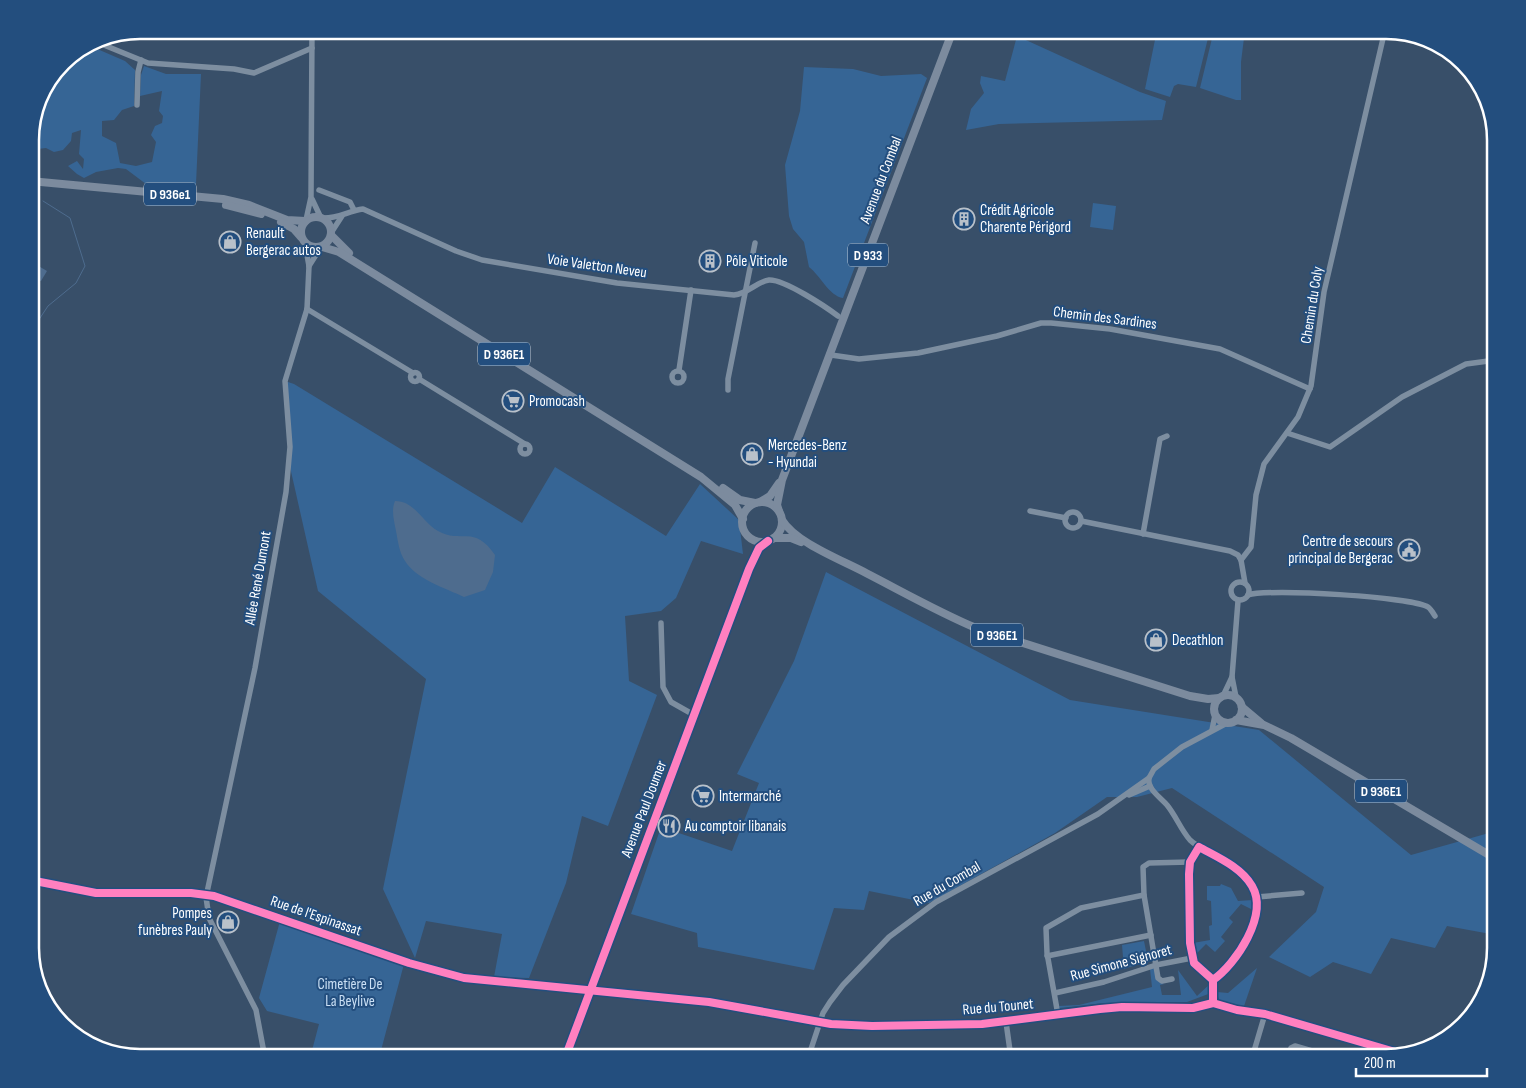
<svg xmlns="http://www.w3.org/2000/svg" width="1526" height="1088" font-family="'Sofia Sans Condensed',sans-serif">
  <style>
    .green { fill: #366595 }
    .water { fill: #4e6c8e }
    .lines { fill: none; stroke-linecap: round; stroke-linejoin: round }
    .stream { stroke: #4e6c8e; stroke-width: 1 }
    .minor { stroke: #7d8ea0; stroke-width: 5.5 }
    .major { stroke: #7c8b9e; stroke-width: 8 }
    .cycleway-casing { stroke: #234e7e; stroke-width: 11 }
    .cycleway { stroke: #ff80c0; stroke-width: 8 }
    .labels { text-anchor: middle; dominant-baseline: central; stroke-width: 4; stroke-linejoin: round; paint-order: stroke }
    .shield { fill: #234e7e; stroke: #bdcad8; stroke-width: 1 }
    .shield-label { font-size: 14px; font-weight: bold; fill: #fff }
    .street-label { font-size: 15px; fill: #fff; stroke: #234e7e }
    .poi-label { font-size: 15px; fill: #fff; stroke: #234e7e; text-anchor: start }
    .park-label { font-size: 15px; fill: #cbe0f5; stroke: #234e7e }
    .rim { fill: none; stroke: #fff; stroke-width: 2.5 }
  </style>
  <rect width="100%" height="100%" fill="#384f69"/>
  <g class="green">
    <path d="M1157 30H1210L1196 87 1178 84 1174 86 1170 97 1145 89Z"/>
    <path d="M1214 30H1245L1241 62V100H1236L1200 88Z"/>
    <path d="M1017 36 1140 92 1166 101 1162 120 999 124 966 130 971 109 984 93 980 83 981 76 1005 81Z"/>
    <path d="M88 45 125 61 135 70 134 106 122 110 114 120 102 121V136L116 143 120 163 136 166 152 162 156 142 151 135 155 126 162 123 163 116 159 111 162 91 140 96 141 75 144 66 166 74H201L196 184H146L126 169 118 168 96 172 84 178 77 174 68 166 77 161 83 169 84 159 79 154 81 130 72 133 71 141 63 150 54 152 46 148 30 150C30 103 48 69 88 45Z"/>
    <path d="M804 67 853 69 881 76 921 74 927 78 843 298C829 296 820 275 809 267L804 242 793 229 789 216 785 165 800 111Z"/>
    <path d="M1093 203 1116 206 1113 230 1090 227Z"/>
    <path d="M285 381 294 384 522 523 555 467 666 536 700 484 739 520 743 554 701 541 676 598 661 611 625 616 629 681 657 695 608 826 582 816 566 883 529 978 494 977 502 934 426 921 415 958 383 889 426 679 318 591 290 467Z"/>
    <path d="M826 572 1070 700 1259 730 1411 855 1496 831V935L1447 926 1435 948 1391 938 1371 974 1333 962 1310 977 1269 957 1316 912 1324 887 1172 788 1137 797H1107L1055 833 929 903 869 891 864 910 834 908 814 970 698 947 697 933 631 914 661 827 732 851 759 783 737 774 794 661Z"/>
    <path d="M1221 884 1231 888 1238 901 1253 900V910L1241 904 1229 918 1233 922 1221 937 1225 941 1215 952 1206 944 1195 955 1193 943 1210 940 1209 926 1212 925 1211 901 1207 900V886H1220Z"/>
    <path d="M280 921 404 964 379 1058H310L319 1024 267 1011 259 998Z"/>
    <path d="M1144 941 1148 961 1124 969 1122 945Z"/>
    <path d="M1154 967 1157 979 1164 984 1160 985 1162 995H1181L1178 970 1197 996 1211 983V993L1187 1002 1104 1003 1060 1008 1059 1006 1079 1005 1152 987 1150 969Z"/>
    <path d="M1257 968 1243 1009C1230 1006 1219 1007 1217 992L1228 993Z"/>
  </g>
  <g class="water">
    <path d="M30 261 47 271 41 281 30 279Z"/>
    <path d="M395 501C415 501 422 522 438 531 461 544 474 524 495 555L493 572 485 590 464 597C445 588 416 579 405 561 399 552 398 541 396 531 394 521 391 510 395 501Z"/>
  </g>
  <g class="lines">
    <path class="stream" d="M30 333 48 306 76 283 85 266 70 218 43 201"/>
    <g class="minor">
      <path d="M94 41 148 63 234 69 254 73 312 48"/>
      <path d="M137 105 138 72 141 60"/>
      <path d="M319 190 350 202 354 210"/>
      <path d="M312 199 321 218"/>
      <path d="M322 218C337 219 348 211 363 209L456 251 482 260 617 283 734 295C749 293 756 282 769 280 784 279 826 307 838 316"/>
      <path d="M306 220 311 197 312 30"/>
      <path d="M331 233 342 216"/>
      <path d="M309 266 321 247"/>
      <path d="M307 309 413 373"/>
      <path d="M831 355 859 359 918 353 997 336 1041 323H1051L1110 329 1220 349 1310 389"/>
      <path d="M679 370 691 290"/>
      <circle cx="678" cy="377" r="6"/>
      <circle cx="415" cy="377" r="4.5"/>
      <path d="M419 379 525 444"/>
      <path d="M728 390V379L755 243"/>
      <path d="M1287 433 1330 447 1402 397 1466 364 1496 360"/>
      <circle cx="525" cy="449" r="5"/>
      <path d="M1030 511 1066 518"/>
      <circle cx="1073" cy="520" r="8"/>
      <path d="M1081 521 1230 551 1238 555 1241 560"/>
      <path d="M1143 534 1160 439 1167 436"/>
      <circle cx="1240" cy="591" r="9"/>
      <path d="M1245 583 1241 560 1251 547 1256 495 1264 464 1298 417 1311 386 1324 292 1385 30"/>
      <path d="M1248 595C1268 588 1413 597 1428 607 1431 609 1433 613 1435 616"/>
      <path d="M661 623 663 687 671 702 694 715"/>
      <path d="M1223 696 1232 677"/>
      <path d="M1236 697 1232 677 1238 601"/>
      <path d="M1212 730 1215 715"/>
      <path d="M1149 778C1147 789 1160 797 1167 805 1176 816 1181 830 1190 840 1197 847 1208 851 1216 856 1251 876 1264 893 1250 932 1243 950 1228 969 1213 980"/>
      <path d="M1129 795 1150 786"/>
      <path d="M1199 847 1190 862 1189 874 1190 943 1194 963 1213 980V1003"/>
      <path d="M30 880 96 893H191L214 896 409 963 464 978 709 1002 831 1024 872 1026 982 1024 1100 1009 1122 1007 1193 1008 1213 1003 1237 1010 1265 1014 1402 1054"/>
      <path d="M1257 897 1302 893"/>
      <path d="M1047 956 1151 935"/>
      <path d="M1172 979 1162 981 1158 978 1144 895 1143 867 1149 863 1190 862"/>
      <path d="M1055 993 1104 982 1156 965 1192 958"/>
      <path d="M1058 1015 1047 953 1046 928 1081 908 1144 895"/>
      <path d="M1006 1022 1011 1058"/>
      <path d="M265 1058 256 1010 209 918 206 897 255 668 286 492 290 447 285 381 307 309 309 266 305 244"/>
      <path d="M808 1058 823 1013 830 1002 843 985 889 937 936 902 1098 814 1149 778 1154 769 1182 747 1227 723"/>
      <path d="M1252 1058 1265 1014"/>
      <path d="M1287 1058 1291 1048 1295 1046 1336 1058"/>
    </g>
    <g class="major">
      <path d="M30 181 223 199 249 205 287 220 305 221"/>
      <path d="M226 205 261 214"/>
      <circle cx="316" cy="232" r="15"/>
      <path d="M281 222 294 229 301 237"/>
      <path d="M331 235 349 253"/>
      <path d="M322 247 339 252 701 477 735 505 743 519"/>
      <path d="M723 488 740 500 755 503"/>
      <path d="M760 502 770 496 779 483"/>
      <circle cx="762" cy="522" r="20"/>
      <path d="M779 511 777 505 782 480 953 30"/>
      <path d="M782 520C796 543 842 560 866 573 903 592 938 612 976 628L1190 696 1208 699 1219 698"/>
      <path d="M774 538H791L801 542"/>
      <circle cx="1228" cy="709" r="14"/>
      <path d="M1242 707 1261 723"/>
      <path d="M1236 720 1264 725 1291 738 1496 859"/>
      <path d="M565 1058 749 569 759 548 768 541"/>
    </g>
    <g class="cycleway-casing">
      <g id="cycleway">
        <path d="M30 880 96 893H191L214 896 409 963 464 978 709 1002 831 1024 872 1026 982 1024 1100 1009 1122 1007 1193 1008 1213 1003 1237 1010 1265 1014 1402 1054"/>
        <path d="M1213 980C1236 964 1269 915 1252 886 1241 867 1217 857 1199 847L1190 862 1189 874 1190 943 1194 963 1213 980V1003"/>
        <path d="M565 1058 749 569 759 548 768 541"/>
      </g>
    </g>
    <use href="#cycleway" class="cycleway"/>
  </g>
  <defs>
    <g id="building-ring" transform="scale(1.125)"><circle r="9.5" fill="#234e7e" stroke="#b9c1ca" stroke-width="1.5"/><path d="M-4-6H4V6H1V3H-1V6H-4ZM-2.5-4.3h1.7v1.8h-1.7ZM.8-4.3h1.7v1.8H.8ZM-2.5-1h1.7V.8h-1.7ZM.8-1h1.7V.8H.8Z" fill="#b9c1ca"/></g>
    <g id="shop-ring" transform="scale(1.125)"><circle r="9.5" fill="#234e7e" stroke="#b9c1ca" stroke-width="1.5"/><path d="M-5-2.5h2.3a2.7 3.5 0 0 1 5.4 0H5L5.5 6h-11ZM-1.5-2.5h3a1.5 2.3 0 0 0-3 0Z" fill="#b9c1ca"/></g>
    <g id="supermarket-ring" transform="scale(1.125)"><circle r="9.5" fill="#234e7e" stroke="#b9c1ca" stroke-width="1.5"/><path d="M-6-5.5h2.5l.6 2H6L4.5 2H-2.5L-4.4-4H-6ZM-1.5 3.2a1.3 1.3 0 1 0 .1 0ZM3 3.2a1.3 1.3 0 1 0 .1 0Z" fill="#b9c1ca"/></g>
    <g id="civic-ring" transform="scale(1.125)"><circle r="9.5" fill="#234e7e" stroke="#b9c1ca" stroke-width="1.5"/><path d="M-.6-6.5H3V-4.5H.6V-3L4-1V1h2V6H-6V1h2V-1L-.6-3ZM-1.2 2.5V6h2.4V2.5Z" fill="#b9c1ca"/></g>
    <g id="restaurant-ring" transform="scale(1.125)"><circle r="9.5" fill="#234e7e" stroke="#b9c1ca" stroke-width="1.5"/><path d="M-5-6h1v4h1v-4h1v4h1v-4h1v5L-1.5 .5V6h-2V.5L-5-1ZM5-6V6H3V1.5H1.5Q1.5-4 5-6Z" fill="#b9c1ca"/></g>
  </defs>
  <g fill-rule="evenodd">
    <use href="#building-ring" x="964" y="219"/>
    <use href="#shop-ring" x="230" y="242"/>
    <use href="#building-ring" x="710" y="261"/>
    <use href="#supermarket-ring" x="513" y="401"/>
    <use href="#shop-ring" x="752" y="454"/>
    <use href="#civic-ring" x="1409" y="550"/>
    <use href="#shop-ring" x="1156" y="640"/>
    <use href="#supermarket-ring" x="703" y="796"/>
    <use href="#restaurant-ring" x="669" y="826"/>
    <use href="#shop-ring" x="228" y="922"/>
  </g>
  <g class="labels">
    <g class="shield">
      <rect x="144" y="182.5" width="52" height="23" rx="4"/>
      <rect x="848" y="243.5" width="40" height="23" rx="4"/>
      <rect x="478" y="342.5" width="52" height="23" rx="4"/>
      <rect x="971" y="623.5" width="52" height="23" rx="4"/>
      <rect x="1355" y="779.5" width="52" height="23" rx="4"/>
    </g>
    <g class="shield-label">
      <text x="170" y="194">D 936e1</text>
      <text x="868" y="255">D 933</text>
      <text x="504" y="354">D 936E1</text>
      <text x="997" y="635">D 936E1</text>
      <text x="1381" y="791">D 936E1</text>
    </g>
    <g class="street-label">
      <text transform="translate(881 180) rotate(-69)">Avenue du Combal</text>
      <text transform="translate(597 266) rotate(8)">Voie Valetton Neveu</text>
      <text transform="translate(1312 305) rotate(-81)">Chemin du Coly</text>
      <text transform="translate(1105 318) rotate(7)">Chemin des Sardines</text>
      <text transform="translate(258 578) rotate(-80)">Allée René Dumont</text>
      <text transform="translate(644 809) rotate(-69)">Avenue Paul Doumer</text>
      <text transform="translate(947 884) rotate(-30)">Rue du Combal</text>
      <text transform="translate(316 916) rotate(19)">Rue de l'Espinassat</text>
      <text transform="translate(1121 963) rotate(-15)">Rue Simone Signoret</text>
      <text transform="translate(998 1007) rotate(-5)">Rue du Tounet</text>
    </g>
    <g class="poi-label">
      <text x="980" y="210">Crédit Agricole<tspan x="980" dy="17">Charente Périgord</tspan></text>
      <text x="246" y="233">Renault<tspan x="246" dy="17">Bergerac autos</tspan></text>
      <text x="726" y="261">Pôle Viticole</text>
      <text x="529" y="401">Promocash</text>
      <text x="768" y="445">Mercedes-Benz<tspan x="768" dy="17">- Hyundai</tspan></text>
      <text x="1393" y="541" text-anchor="end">Centre de secours<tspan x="1393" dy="17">principal de Bergerac</tspan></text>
      <text x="1172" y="640">Decathlon</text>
      <text x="719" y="796">Intermarché</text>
      <text x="685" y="826">Au comptoir libanais</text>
      <text x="212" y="913" text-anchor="end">Pompes<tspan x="212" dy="17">funèbres Pauly</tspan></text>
    </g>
    <g class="park-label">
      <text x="350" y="984">Cimetière De<tspan x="350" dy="17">La Beylive</tspan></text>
    </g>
  </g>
  <path d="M0 0H1526V1088H0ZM140 39H1386A101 101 0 0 1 1487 140V948A101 101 0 0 1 1386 1049H140A101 101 0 0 1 39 948V140A101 101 0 0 1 140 39Z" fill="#234e7e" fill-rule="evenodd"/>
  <path class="rim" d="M140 39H1386A101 101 0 0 1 1487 140V948A101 101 0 0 1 1386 1049H140A101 101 0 0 1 39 948V140A101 101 0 0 1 140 39Z"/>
  <path d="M1356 1068v8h131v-8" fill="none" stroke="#ffffff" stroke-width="2.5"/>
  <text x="1364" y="1068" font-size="15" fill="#ffffff" stroke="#234e7e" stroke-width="4" paint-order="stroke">200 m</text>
</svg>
